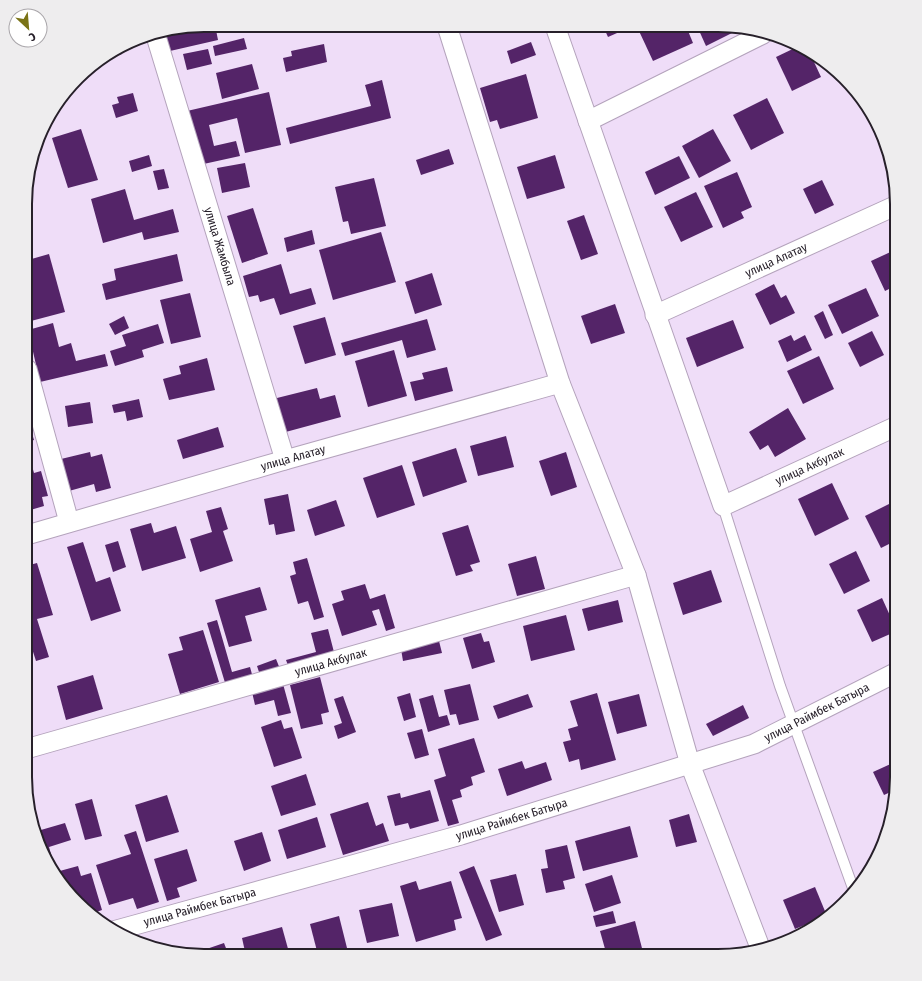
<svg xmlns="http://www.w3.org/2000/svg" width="922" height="981" font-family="'Fira Sans Condensed',sans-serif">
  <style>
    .building { fill: #542468 }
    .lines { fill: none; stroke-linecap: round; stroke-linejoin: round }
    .service-casing { stroke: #b4a3bc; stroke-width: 12 }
    .minor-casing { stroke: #b4a3bc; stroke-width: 21 }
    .service { stroke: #fff; stroke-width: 10 }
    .minor { stroke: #fff; stroke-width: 19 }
    .labels { text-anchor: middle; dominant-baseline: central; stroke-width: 4; stroke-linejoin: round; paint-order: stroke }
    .street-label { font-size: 12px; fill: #27202a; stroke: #fff }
    .rim { fill: none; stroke: #27202a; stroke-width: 2 }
  </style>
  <rect width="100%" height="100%" fill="#efddf8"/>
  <g class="building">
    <path d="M204 25H215L218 40 170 51 165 31Z"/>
    <path d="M236 25H268V26L238 33Z"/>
    <path d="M603 26H633L608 37Z"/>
    <path d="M650 26H686L693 43 653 61 639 31Z"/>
    <path d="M697 26H732L734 32 706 46Z"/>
    <path d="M244 38 247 49 215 56 213 46Z"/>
    <path d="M531 42 536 55 511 64 507 51Z"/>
    <path d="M324 44 327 62 286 72 283 58 292 56 291 51Z"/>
    <path d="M799 46 808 49 821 77 792 91 776 57Z"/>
    <path d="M121 49 122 54 105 59V58Z"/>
    <path d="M208 49 212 64 187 70 183 54Z"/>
    <path d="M252 64 259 89 222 99 216 73Z"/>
    <path d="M526 74 538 118 500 129 497 120 490 122 480 88Z"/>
    <path d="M382 80 391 118 290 144 286 128 371 106 365 85Z"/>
    <path d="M269 92 281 145 245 153 237 118 209 125 214 146 236 141 240 156 199 165 187 111Z"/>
    <path d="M133 93 138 111 116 118 112 105 119 103 117 97Z"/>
    <path d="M767 98 784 133 751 150 733 115Z"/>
    <path d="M866 107H868L886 144 883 145Z"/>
    <path d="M81 129 98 180 68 188 52 138Z"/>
    <path d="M713 129 731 161 699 178 682 146Z"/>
    <path d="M449 149 454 164 421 175 416 160Z"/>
    <path d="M149 155 152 166 132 172 129 161Z"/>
    <path d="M555 155 565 188 527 199 517 167Z"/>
    <path d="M679 156 690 178 655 195 645 172Z"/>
    <path d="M245 163 250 187 222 193 217 168Z"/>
    <path d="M164 169 169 188 158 190 153 171Z"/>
    <path d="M737 172 752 207 741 212 744 218 723 228 704 186Z"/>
    <path d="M374 178 386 226 351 234 348 221 343 222 335 187Z"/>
    <path d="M822 180 834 205 815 214 803 189Z"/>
    <path d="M125 189 134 220 173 209 179 232 144 240 142 232 103 243 91 199Z"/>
    <path d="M696 192 713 227 681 242 664 207Z"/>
    <path d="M253 208 268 254 242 263 227 216Z"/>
    <path d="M584 215 598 254 581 260 567 221Z"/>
    <path d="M312 230 315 244 287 252 284 238Z"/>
    <path d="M381 232 396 282 333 300 319 250Z"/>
    <path d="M897 249V285L885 291 871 261Z"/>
    <path d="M49 254 65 312 31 321 28 310V260Z"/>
    <path d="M177 254 183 281 106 300 102 284 116 280 114 269Z"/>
    <path d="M281 264 290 294 311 288 316 304 280 315 274 298 260 302 258 295 249 297 243 276Z"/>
    <path d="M432 273 442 305 415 314 405 282Z"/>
    <path d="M774 284 781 298 786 295 795 313 770 325 755 294Z"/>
    <path d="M866 288 879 316 842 334 828 305Z"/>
    <path d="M190 293 201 337 171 344 160 300Z"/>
    <path d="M615 304 625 333 591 344 581 316Z"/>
    <path d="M823 311 833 335 825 339 814 316Z"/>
    <path d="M124 316 129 328 115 335 109 324Z"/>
    <path d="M325 317 336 355 305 364 293 326Z"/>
    <path d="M427 319 436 350 407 358 402 340 345 356 341 343Z"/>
    <path d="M733 320 744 348 697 367 686 338Z"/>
    <path d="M53 323 59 347 71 343 76 361 105 354 108 366 40 382 28 330Z"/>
    <path d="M158 324 164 343 142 350 144 357 115 366 110 351 126 346 122 335Z"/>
    <path d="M872 331 884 355 860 367 848 343Z"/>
    <path d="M791 335 794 341 805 335 812 350 787 362 778 341Z"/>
    <path d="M394 350 407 396 368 407 355 361Z"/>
    <path d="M819 356 834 389 803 404 787 371Z"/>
    <path d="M207 358 215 390 169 400 163 379 181 374 179 366Z"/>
    <path d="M447 367 453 391 415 401 410 382 424 379 422 373Z"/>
    <path d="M317 388 320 399 335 395 341 417 282 433 273 399Z"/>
    <path d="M139 399 143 417 127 421 125 411 114 413 112 405Z"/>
    <path d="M90 402 93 423 68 427 65 406Z"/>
    <path d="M788 408 806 439 775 457 768 445 760 450 749 432Z"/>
    <path d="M27 417 34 440 27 442Z"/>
    <path d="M218 427 224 447 183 459 177 440Z"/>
    <path d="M506 436 514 467 478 476 470 446Z"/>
    <path d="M456 448 467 482 423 497 412 462Z"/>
    <path d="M90 452 91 457 102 454 111 488 96 492 94 484 69 491 61 459Z"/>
    <path d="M566 452 577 487 551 496 539 461Z"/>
    <path d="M402 465 415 505 377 518 363 478Z"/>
    <path d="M32 466 34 473 41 471 48 496 42 497 44 506 27 511V467Z"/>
    <path d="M832 483 849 519 815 536 798 499Z"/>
    <path d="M288 494 295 531 276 535 274 524 269 525 264 499Z"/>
    <path d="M336 500 345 526 315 536 307 510Z"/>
    <path d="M897 500V540L881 548 865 516Z"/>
    <path d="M221 507 228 529 223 531 233 561 200 572 190 539 212 532 206 511Z"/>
    <path d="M151 523 154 533 176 526 186 558 142 571 130 529Z"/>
    <path d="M468 525 480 562 470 565 473 571 456 576 442 533Z"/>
    <path d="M118 541 126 567 113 572 105 545Z"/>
    <path d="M83 542 96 582 110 577 121 611 91 621 67 547Z"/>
    <path d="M856 551 870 581 844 594 829 564Z"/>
    <path d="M536 556 545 589 517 596 508 564Z"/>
    <path d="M307 558 324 617 314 620 308 601 298 604 290 576 296 574 293 562Z"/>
    <path d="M37 563 53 615 37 619 49 657 36 661 26 630V566Z"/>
    <path d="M711 570 722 602 683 615 673 583Z"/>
    <path d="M365 584 370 599 385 594 395 628 386 631 379 609 372 611 377 625 342 636 332 604 344 600 341 591Z"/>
    <path d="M260 587 267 610 245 616 252 641 229 647 215 600Z"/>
    <path d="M882 598 897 631 872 642 857 610Z"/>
    <path d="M618 600 623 622 588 631 582 609Z"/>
    <path d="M566 615 575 650 531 661 523 626Z"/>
    <path d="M217 620 232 672 250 667 253 678 226 686 207 623Z"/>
    <path d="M328 629 335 656 289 668 286 660 316 652 311 633Z"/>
    <path d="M203 630 219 682 180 694 168 654 183 650 179 637Z"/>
    <path d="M481 633 484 642 489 641 495 662 472 669 463 638Z"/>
    <path d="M439 641 442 653 403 661 401 649Z"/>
    <path d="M276 659 280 669 260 675 257 666Z"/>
    <path d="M93 675 103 709 66 720 57 686Z"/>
    <path d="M320 677 329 712 321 714 323 724 301 729 290 685Z"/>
    <path d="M283 684 291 713 278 716 274 700 255 705 252 692Z"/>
    <path d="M470 684 479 720 459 725 456 714 450 715 444 690Z"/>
    <path d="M410 693 416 717 404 721 397 697Z"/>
    <path d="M597 693 616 760 581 770 579 759 569 762 563 742 571 740 568 729 578 726 570 701Z"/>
    <path d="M528 694 533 707 498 719 493 706Z"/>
    <path d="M639 694 647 726 617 734 608 702Z"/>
    <path d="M433 695 439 717 447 715 450 725 428 732 419 699Z"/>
    <path d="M343 696 356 732 338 739 334 726 342 723 334 699Z"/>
    <path d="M743 705 749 718 713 736 706 724Z"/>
    <path d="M281 720 284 729 292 727 302 758 274 767 261 727Z"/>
    <path d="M422 729 429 755 415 759 407 733Z"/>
    <path d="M474 738 485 772 471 777 473 785 460 790 462 797 452 800 459 823 448 826 434 780 446 776 438 749Z"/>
    <path d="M522 761 525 769 546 762 552 780 507 796 498 769Z"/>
    <path d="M895 762 897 764V789L884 795 873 772Z"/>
    <path d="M306 774 316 805 281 816 271 786Z"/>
    <path d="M430 790 439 821 410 829 408 823 395 826 387 796 400 793 401 798Z"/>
    <path d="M167 795 179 832 146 842 135 805Z"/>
    <path d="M92 799 102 836 85 840 75 804Z"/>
    <path d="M368 802 376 826 383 823 389 841 343 855 330 814Z"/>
    <path d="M689 814 697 842 676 847 669 820Z"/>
    <path d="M317 817 326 847 287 859 278 830Z"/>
    <path d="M65 823 71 840 49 847 56 872 78 866 81 876 91 873 102 910 94 913 55 877 35 835 34 832Z"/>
    <path d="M630 826 638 857 583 871 575 841Z"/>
    <path d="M136 831 159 902 137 909 133 898 109 905 96 865 131 854 124 835Z"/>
    <path d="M262 832 271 861 244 871 234 841Z"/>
    <path d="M567 845 575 878 563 881 565 889 546 893 541 869 548 868 545 850Z"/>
    <path d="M187 849 197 881 177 888 180 897 167 901 154 859Z"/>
    <path d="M474 866 502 935 486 941 459 872Z"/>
    <path d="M516 874 524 905 499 912 490 880Z"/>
    <path d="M612 875 621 903 594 912 585 884Z"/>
    <path d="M416 881 419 890 451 881 462 918 454 920 456 930 416 942 400 886Z"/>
    <path d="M815 887 827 916 795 929 783 900Z"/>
    <path d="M392 903 399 936 367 943 359 910Z"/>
    <path d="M613 911 616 923 596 927 593 916Z"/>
    <path d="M339 916 347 948 318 955 310 924Z"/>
    <path d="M635 921 644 956H607L600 931Z"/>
    <path d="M282 927 290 956H246L242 938Z"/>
    <path d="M224 943 229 956 189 955Z"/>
  </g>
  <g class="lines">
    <g class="service-casing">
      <path id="service" d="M723 506 780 686 853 888"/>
    </g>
    <g class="minor-casing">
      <g id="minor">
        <path d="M447 26 560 383 636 575 690 764 761 950"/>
        <path id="s1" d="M555 26 723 506 897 426"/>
        <path id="s2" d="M155 33 285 460"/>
        <path d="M588 121 763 34"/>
        <path id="s3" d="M655 315 897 205"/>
        <path d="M27 369 69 522"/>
        <path id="s4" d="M27 535 285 460 560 383"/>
        <path id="s5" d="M26 749 636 575"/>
        <path id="s6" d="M113 931 461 835 754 744 897 672"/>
      </g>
    </g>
    <use href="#service" class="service"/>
    <use href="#minor" class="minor"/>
  </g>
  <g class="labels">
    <g class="street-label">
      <text stroke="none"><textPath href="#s2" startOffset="223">улица Жамбыла</textPath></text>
      <text stroke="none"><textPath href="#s3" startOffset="133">улица Алатау</textPath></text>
      <text stroke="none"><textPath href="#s4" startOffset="277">улица Алатау</textPath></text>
      <text stroke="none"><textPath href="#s1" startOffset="604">улица Акбулак</textPath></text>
      <text stroke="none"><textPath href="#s5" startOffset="317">улица Акбулак</textPath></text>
      <text stroke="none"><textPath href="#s6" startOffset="738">улица Раймбек Батыра</textPath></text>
      <text stroke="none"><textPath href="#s6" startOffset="414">улица Раймбек Батыра</textPath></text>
      <text stroke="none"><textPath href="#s6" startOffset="90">улица Раймбек Батыра</textPath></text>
    </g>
  </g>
  <path d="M0 0H922V981H0ZM204 32H718A172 172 0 0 1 890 204V777A172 172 0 0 1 718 949H204A172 172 0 0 1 32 777V204A172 172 0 0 1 204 32Z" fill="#eeedee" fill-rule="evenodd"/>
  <path class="rim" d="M204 32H718A172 172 0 0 1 890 204V777A172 172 0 0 1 718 949H204A172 172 0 0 1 32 777V204A172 172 0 0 1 204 32Z"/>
  <g transform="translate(28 28) rotate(154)"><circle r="19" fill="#ffffff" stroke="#a9a6aa"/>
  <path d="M0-3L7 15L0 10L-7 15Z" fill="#7a7316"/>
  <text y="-6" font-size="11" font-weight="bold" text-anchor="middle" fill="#27202a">С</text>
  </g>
</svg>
